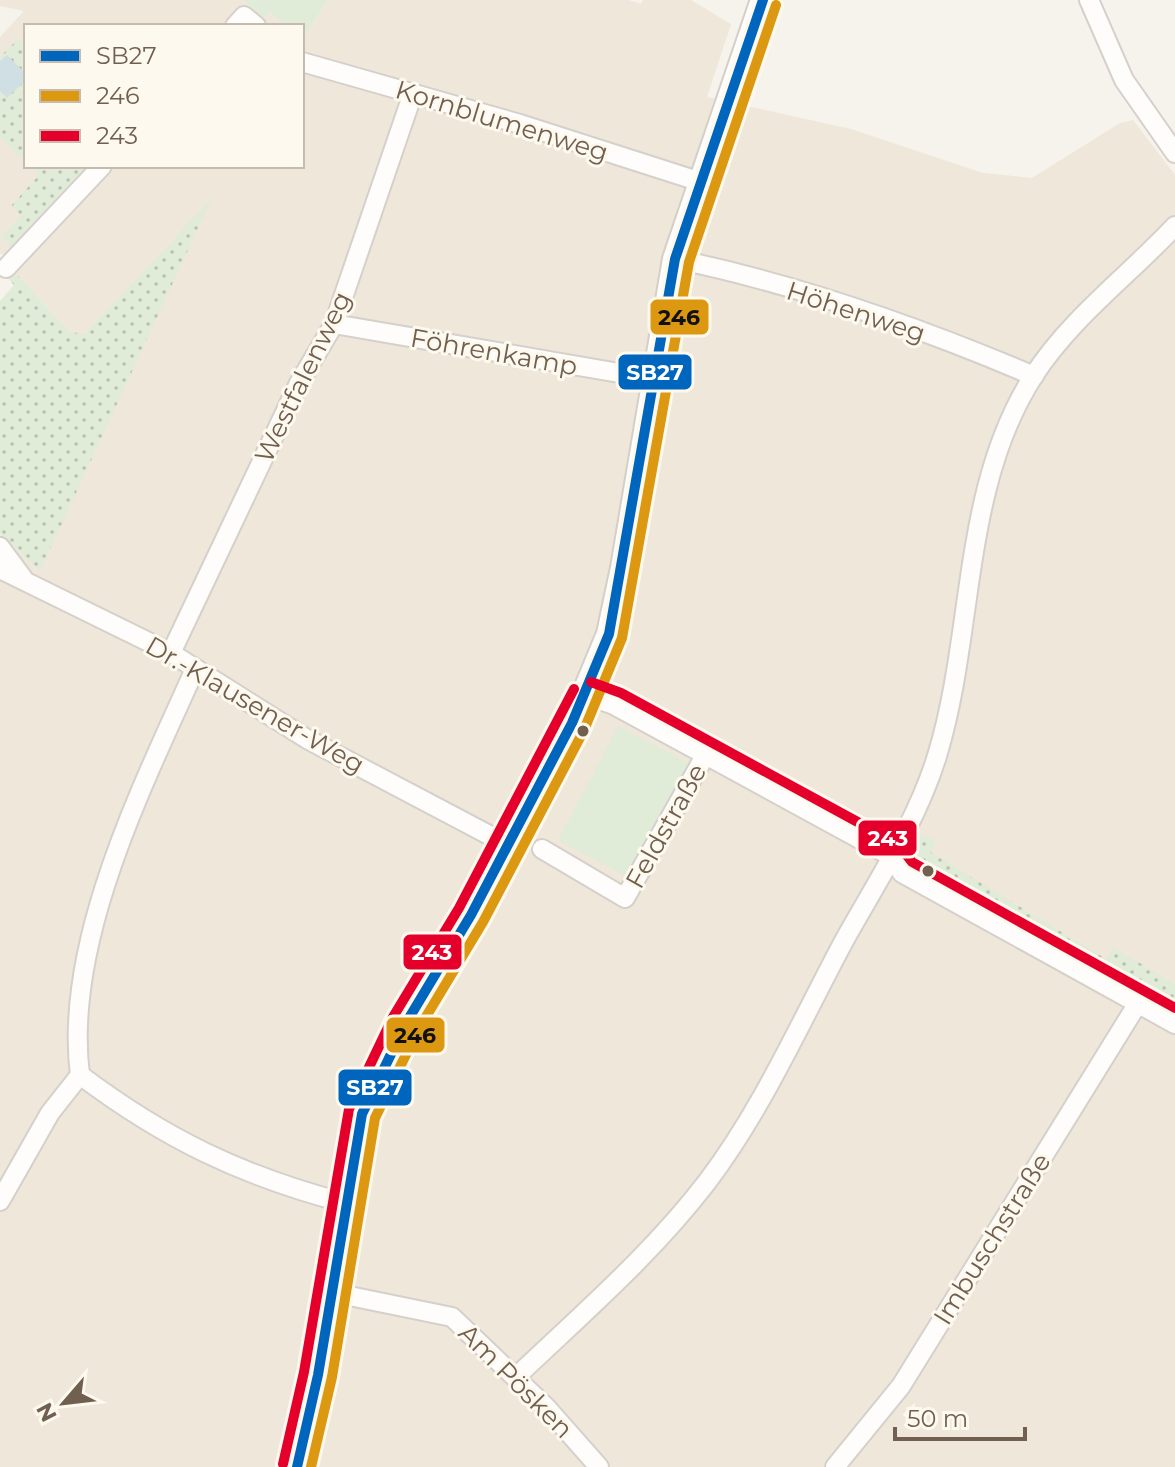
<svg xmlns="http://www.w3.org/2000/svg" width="1175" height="1467" font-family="Montserrat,sans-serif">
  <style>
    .residential { fill: #eee7da }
    .grass { fill: url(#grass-dots) }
    .park { fill: #e1ecd8 }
    .water { fill: #cfdfe4 }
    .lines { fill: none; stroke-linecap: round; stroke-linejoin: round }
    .street-casing { stroke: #d5d0ca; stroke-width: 22 }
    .secondary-casing { stroke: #d4cfc7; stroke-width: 28 }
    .street { stroke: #fefdfc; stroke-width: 18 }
    .secondary { stroke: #fefdfc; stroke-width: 24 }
    .bus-1-casing { stroke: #fdf9ee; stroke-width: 16 }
    .bus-2-casing { stroke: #fdf9ee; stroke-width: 16 }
    .bus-3-casing { stroke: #fdf9ee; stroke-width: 16 }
    .bus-1 { stroke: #0065bd; stroke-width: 10 }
    .bus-2 { stroke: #dc9810; stroke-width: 10 }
    .bus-3 { stroke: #e4002b; stroke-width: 10 }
    .bus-dot { fill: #715f4f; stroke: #fdf9ee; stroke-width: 3 }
    .labels { text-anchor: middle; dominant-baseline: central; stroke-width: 6; stroke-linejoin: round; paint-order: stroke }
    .street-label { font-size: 26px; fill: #715f4f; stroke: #fdf9ee }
    .line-badge { stroke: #fdf9ee; stroke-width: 3 }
    .badge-label { font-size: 22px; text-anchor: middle; font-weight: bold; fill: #fff }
    .pale-badge-label { font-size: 22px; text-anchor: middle; font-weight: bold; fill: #111 }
  </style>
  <defs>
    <pattern id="grass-dots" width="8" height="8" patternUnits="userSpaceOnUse" patternTransform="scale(2)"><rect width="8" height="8" fill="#e1ecd8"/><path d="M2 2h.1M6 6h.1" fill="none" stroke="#bbc2b2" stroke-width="1.8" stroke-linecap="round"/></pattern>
  </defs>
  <rect width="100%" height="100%" fill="#f6f3ec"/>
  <path class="residential" d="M0 0H243L263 18 270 12 286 26H26V166H302V41L328 0H628L641 4 643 0H691L731 24 707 97 851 129 983 173 1032 178 1120 123 1133 120 1175 175V1467H0V535L40 570 210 201 82 336 70 332 11 268 7 256 0 254V37L24 11 0 6Z"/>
  <g class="grass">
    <path d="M18 39 26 46V162L0 137V57Z"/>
    <path d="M30 166H92L14 249 1 237 21 215 11 206 39 175Z"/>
    <path d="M212 198 40 571 0 534V301L14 285 6 276 11 268 70 332 84 334Z"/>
    <path d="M921 835 937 841 930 852 1106 959 1113 947 1175 984V999L1155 988 1148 1000 1142 997 1148 984 1126 972 1119 984 1114 981 1120 970 1104 960 1097 972 1082 964 1088 952 1020 915 1014 927 1008 923 1014 912 998 902 991 913 959 883 906 854Z"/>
  </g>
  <g class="park">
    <path d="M243 0H328L302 41V26H286L270 12 263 18Z"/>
    <path d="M618 726 692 765 632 879 558 840Z"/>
  </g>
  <path class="water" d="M7 55 26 74V80L7 98 0 91V61Z"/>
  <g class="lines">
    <g class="street-casing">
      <g id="street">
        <path d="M1089 0 1124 80 1175 153"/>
        <path d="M235 26 244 16 256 26"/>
        <path d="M302 62 520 124 701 182"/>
        <path d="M675 259C797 284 919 327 1034 376"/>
        <path d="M6 268 102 166"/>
        <path d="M334 324 654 379"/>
        <path d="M0 547 23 578"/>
        <path d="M0 569 171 653 307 739 508 845"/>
        <path d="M171 653 299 383 334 324 413 93"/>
        <path d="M586 695 614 705 891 856 902 873 1175 1024"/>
        <path d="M542 849 625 898 706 754"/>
        <path d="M80 1075C165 1139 242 1176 345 1203"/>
        <path d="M0 1201 50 1113 80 1075C63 944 142 787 195 669"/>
        <path d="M330 1292 452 1317 546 1407 599 1467"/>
        <path d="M516 1377C582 1314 651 1255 707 1182 763 1108 801 1021 845 939 878 880 917 821 937 756 975 632 961 488 1034 375 1071 318 1129 275 1175 226"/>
        <path d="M835 1467 901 1386 1138 1003"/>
      </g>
    </g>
    <g class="secondary-casing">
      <path id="secondary" d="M297 1467 318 1375 362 1114 406 1023 471 915 572 723 609 634 623 568 675 259 763 0"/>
    </g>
    <use href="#street" class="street"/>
    <use href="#secondary" class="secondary"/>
    <g class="bus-1-casing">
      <path id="bus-1" d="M297 1467 318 1375 362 1114 406 1023 471 915 572 723 609 634 675 259 763 0"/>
    </g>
    <g class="bus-2-casing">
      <path id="bus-2" d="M311 1467 332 1377 375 1118 418 1030 483 922 584 730 622 638 689 262 776 5"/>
    </g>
    <g class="bus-3-casing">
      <g id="bus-3">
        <path d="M591 682 621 693 898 844 912 862 1175 1008"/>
        <path d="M283 1464 304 1372 349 1109 393 1017 459 908 574 689"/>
      </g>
    </g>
    <use href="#bus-1" class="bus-1"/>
    <use href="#bus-2" class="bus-2"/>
    <use href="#bus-3" class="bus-3"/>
  </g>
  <g class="bus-dot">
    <circle cx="583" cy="731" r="7"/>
    <circle cx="928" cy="871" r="7"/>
  </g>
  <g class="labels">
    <g class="street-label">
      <text transform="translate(502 121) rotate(17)">Kornblumenweg</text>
      <text transform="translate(856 312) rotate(18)">Höhenweg</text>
      <text transform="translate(494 352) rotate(10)">Föhrenkamp</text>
      <text transform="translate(303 377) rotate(-64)">Westfalenweg</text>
      <text transform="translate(255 705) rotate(30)">Dr.-Klausener-Weg</text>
      <text transform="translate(666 826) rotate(-61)">Feldstraße</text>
      <text transform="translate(992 1239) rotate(-58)">Imbuschstraße</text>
      <text transform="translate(516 1381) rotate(45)">Am Pösken</text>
    </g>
  </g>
  <g class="line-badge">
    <rect x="649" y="298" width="61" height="38" rx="8" fill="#dc9810"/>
    <rect x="617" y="353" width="76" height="38" rx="8" fill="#0065bd"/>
    <rect x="857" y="819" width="61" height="38" rx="8" fill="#e4002b"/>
    <rect x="402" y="933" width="61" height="38" rx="8" fill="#e4002b"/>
    <rect x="385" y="1016" width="61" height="38" rx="8" fill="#dc9810"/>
    <rect x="337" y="1068" width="76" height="39" rx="8" fill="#0065bd"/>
  </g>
  <g class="badge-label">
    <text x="655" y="380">SB27</text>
    <text x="888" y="846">243</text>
    <text x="432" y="960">243</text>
    <text x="375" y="1095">SB27</text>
  </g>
  <g class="pale-badge-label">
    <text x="679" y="325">246</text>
    <text x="415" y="1043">246</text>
  </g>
  <rect x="24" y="24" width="280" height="144" fill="#fdf9ee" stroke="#c5bbae" stroke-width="2"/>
  <rect x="40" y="50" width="40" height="12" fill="#0065bd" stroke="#c5bbae" stroke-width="2"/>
  <text x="96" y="64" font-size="24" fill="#715f4f">SB27</text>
  <rect x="40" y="90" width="40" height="12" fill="#dc9810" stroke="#c5bbae" stroke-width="2"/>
  <text x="96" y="104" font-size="24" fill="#715f4f">246</text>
  <rect x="40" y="130" width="40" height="12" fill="#e4002b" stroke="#c5bbae" stroke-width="2"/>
  <text x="96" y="144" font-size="24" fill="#715f4f">243</text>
  <g transform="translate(64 1403) rotate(242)" stroke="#fdf9ee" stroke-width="6" paint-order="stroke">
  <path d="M0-6L14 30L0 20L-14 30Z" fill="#715f4f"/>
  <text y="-12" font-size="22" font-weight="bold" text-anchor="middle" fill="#715f4f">N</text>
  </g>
  <path d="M895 1427v12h130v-12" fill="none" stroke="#715f4f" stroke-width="4"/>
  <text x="907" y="1427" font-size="24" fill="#715f4f" stroke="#fdf9ee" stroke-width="6" paint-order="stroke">50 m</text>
</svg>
